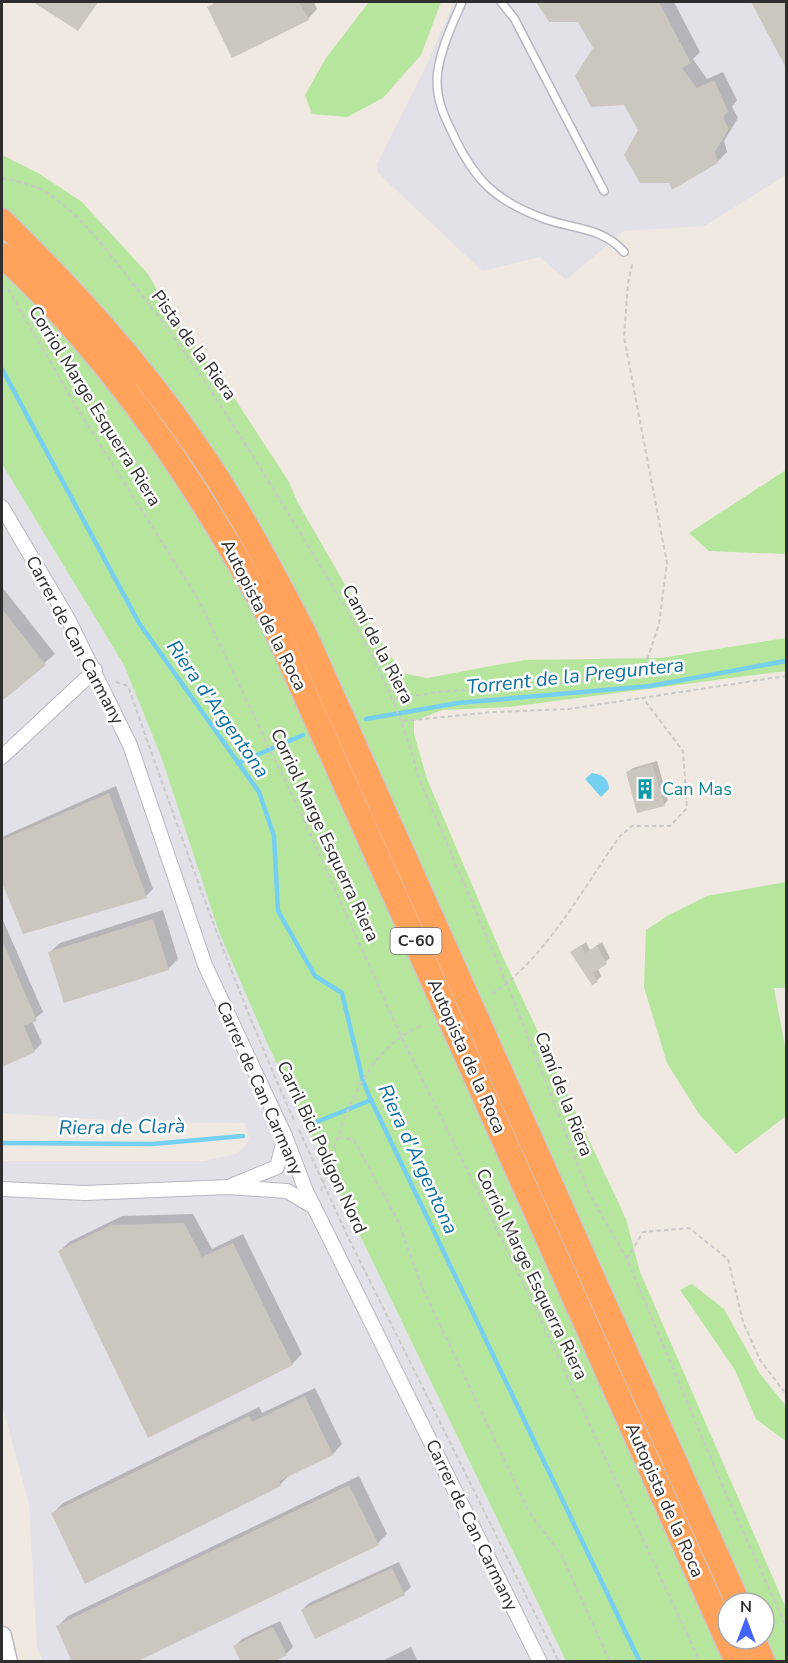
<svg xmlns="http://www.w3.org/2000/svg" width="788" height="1663" font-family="'Nunito Sans',sans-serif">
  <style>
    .industrial { fill: #e3e1e8 }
    .green { fill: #b6e59e; fill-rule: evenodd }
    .water { fill: #75cff0 }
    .shadow { fill: #0003 }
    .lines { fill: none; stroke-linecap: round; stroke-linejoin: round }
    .stream { stroke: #75cff0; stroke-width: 4.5 }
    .building { fill: #cbc7bf }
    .lane-casing { stroke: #b4b7c1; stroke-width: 10 }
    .street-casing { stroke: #b4b7c1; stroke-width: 16 }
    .secondary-casing { stroke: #b4b7c1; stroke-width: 21 }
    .highway-casing { stroke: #c9c9c9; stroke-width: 27 }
    .path { stroke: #c9c9c9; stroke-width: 2; stroke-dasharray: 4.5 3; stroke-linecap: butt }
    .lane { stroke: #fff; stroke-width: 7 }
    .street { stroke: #fff; stroke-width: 14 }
    .secondary { stroke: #fff; stroke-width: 18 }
    .highway { stroke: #ffa35c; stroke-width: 24 }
    .labels { text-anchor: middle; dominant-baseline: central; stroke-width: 5; stroke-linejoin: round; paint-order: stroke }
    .shield { fill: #fff; stroke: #6d6d6d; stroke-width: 1.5 }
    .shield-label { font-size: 16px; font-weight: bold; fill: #2e2e2e }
    .street-label { font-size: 18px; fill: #2e2e2e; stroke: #fff }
    .culture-label { font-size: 18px; fill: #0d838f; stroke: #fff; text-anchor: start }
    .water-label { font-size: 20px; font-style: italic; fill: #0d6fa3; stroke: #fff }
  </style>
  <rect width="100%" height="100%" fill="#efe9e1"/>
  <g class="industrial">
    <path d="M454 2H786V175L705 226 624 231 566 280 540 257 482 271 378 173 377 164 426 66Z"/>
    <path d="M2 464 124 665 162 759 219 932 268 1045 566 1661H43L37 1648 29 1504 2 1405V1161H204L236 1154 247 1144 249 1136 244 1123 138 1122 2 1113Z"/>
  </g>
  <g class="green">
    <path d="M369 2H441L421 55 383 98 347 117 312 114 305 95 326 58Z"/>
    <path d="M2 155 38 173 82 202 148 274 171 314 235 399 289 482 298 503 355 602 402 673 427 678 524 660 661 658 786 638V671L509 707 442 710 414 721V734L427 779 501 953 626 1219 640 1272 786 1608V1661H566L268 1045 219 932 162 759 124 665 2 464ZM728 1603H764V1639H728Z"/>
    <path d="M786 470V554L709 551 689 533Z"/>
    <path d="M786 882V988H774L786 1051V1116L736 1154 699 1114 667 1063 644 987 646 930 669 915 707 896Z"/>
    <path d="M692 1284 724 1309 760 1374 786 1406V1441L756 1419 735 1370 680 1290Z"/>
  </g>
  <path class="water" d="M592 773C603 775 608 778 609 789L601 797 585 779Z"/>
  <g class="shadow">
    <path d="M40 2H98L78 30Z"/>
    <path d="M215 2H314L317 9 308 19 209 8Z"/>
    <path d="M538 2H674L700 52 693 59 707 79 723 72 737 100 732 107 738 118 724 141 727 152 717 162 639 130 579 21H550Z"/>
    <path d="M752 2H786V67Z"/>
    <path d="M2 587 55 654 2 699Z"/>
    <path d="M657 761 668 800 664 805 628 772 633 768Z"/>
    <path d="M116 786 153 889 146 896 24 932 2 879V837Z"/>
    <path d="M163 910 178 959 168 969 50 952 60 943Z"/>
    <path d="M2 918 43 1012 32 1021 42 1043 34 1051 2 1065Z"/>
    <path d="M586 942 590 950 602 942 610 958 598 968 601 976 597 981 572 952Z"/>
    <path d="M193 1214 212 1249 243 1234 302 1354 292 1364 60 1251 69 1242 122 1216Z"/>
    <path d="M315 1388 342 1444 333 1454 290 1474 280 1485 86 1582 53 1513 63 1503 259 1407 262 1413Z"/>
    <path d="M359 1476 387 1534 378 1543 58 1626 68 1616Z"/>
    <path d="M399 1562 411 1587 404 1593 302 1610 309 1603Z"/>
    <path d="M280 1621 293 1647 286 1654 235 1646 242 1639Z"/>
    <path d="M411 1647 418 1662H380Z"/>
  </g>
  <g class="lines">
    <g class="stream">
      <path d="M2 369 139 623 259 792 274 836 278 911 315 976 342 993 363 1081 371 1100 640 1662"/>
      <path d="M366 719 458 703 650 686 786 661"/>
      <path d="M238 763 303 735"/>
      <path d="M309 1125 371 1100"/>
      <path d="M2 1143 152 1144 243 1136"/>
    </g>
  </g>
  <g class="building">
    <path d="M33 2H98L78 31Z"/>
    <path d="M219 2H299L309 20 232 58 207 7Z"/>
    <path d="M536 2H659L691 63 682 68 697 88 714 80 728 111 723 118 729 129 715 152 718 163 672 190 669 183H640L624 155 638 130 624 105 591 107 575 76 593 48 578 22H549Z"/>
    <path d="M751 2H786V68Z"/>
    <path d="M2 609 46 665 2 701Z"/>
    <path d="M652 764 665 806 637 813 626 772Z"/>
    <path d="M109 793 147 898 23 934 2 883V840Z"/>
    <path d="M153 919 169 970 64 1003 48 952Z"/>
    <path d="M2 940 37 1021 24 1026 35 1052 2 1067Z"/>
    <path d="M581 945 585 953 597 946 607 964 593 973 598 982 592 985 570 952Z"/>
    <path d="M184 1223 202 1257 233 1243 293 1365 148 1438 58 1251 111 1225Z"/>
    <path d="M305 1396 333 1455 279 1481 281 1486 85 1584 51 1513 249 1416 252 1422Z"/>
    <path d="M349 1485 379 1545 136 1662H72L56 1626Z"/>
    <path d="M392 1568 405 1595 315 1639 301 1610Z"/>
    <path d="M273 1627 287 1655 274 1662H241L233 1646Z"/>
  </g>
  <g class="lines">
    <g class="lane-casing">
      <g id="lane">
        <path d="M462 2C452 25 438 54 437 80 437 100 443 114 452 132 474 180 495 201 545 219 573 229 604 228 624 252"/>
        <path d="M501 2 514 18 604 191"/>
      </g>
    </g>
    <g class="street-casing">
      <g id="street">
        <path d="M2 507 68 619 130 745 205 965 285 1136 306 1191 540 1662"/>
        <path d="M2 757 95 670"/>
        <path d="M233 1185 277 1167 285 1136"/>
        <path d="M2 1189 85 1193 228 1187 287 1191 314 1207"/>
      </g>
    </g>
    <g class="secondary-casing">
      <path id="secondary" d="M2 1636 8 1662"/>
    </g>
    <g class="highway-casing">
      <g id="highway">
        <path d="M2 221C71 289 138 361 193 442 236 503 271 569 305 635L738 1603"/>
        <path d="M2 255C116 360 201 490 274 625L737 1662"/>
        <path d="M753 1639 763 1662"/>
      </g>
    </g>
    <g class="path">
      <path d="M2 178C17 181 36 185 49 194 85 219 111 256 138 290 194 361 241 436 288 513 338 596 395 680 418 776L512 996 588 1191 627 1259 723 1487 786 1626"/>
      <path d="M8 289 80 413 198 599 303 818 400 1034 535 1307 700 1662"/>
      <path d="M116 682 128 686C180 833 230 978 294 1120"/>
      <path d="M394 700 437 692 624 678 645 666 659 624 667 563 624 337 628 283 632 265 630 262"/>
      <path d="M403 721 493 712 569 709 786 676"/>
      <path d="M492 994C546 958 583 888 620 836L632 826H670L687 808 683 751 643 698"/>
      <path d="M299 1130 347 1235 559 1662"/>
      <path d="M339 1137 354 1140 399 1223 421 1285 529 1512 562 1556 610 1662"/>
      <path d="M321 1191C339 1133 358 1052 421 1026"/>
      <path d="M627 1259 643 1232 689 1228 728 1259 743 1322 760 1360 786 1394"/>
    </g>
    <use href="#lane" class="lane"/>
    <use href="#street" class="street"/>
    <use href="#secondary" class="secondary"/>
    <use href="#highway" class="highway"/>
  </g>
  <defs>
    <g id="building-bare" transform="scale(1.62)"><path d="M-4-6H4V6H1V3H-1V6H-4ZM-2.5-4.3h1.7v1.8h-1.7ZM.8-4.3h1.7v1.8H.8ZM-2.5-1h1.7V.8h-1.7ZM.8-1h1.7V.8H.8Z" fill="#0f9aa8" stroke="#fff" stroke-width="2.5" paint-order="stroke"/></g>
  </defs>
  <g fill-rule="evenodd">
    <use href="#building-bare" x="645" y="789"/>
  </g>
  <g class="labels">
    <rect class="shield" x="390.5" y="928" width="51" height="26" rx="4.5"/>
    <g class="shield-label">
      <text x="416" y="941">C-60</text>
    </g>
    <g class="street-label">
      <text transform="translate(194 345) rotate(54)">Pista de la Riera</text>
      <text transform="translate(95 406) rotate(58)">Corriol Marge Esquerra Riera</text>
      <text transform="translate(264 615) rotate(63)">Autopista de la Roca</text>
      <text transform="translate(75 640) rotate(62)">Carrer de Can Carmany</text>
      <text transform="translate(378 644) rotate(62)">Camí de la Riera</text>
      <text transform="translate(325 835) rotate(65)">Corriol Marge Esquerra Riera</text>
      <text transform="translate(467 1056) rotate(66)">Autopista de la Roca</text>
      <text transform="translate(260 1088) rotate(66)">Carrer de Can Carmany</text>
      <text transform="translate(564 1094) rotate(69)">Camí de la Riera</text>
      <text transform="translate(322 1147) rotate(65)">Carril Bici Polígon Nord</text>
      <text transform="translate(532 1274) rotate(64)">Corriol Marge Esquerra Riera</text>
      <text transform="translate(665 1500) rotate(66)">Autopista de la Roca</text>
      <text transform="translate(472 1525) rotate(64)">Carrer de Can Carmany</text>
    </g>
    <g class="culture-label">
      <text x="662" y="789">Can Mas</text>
    </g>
    <g class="water-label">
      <text transform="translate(575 676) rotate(-6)">Torrent de la Preguntera</text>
      <text transform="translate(218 709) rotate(55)">Riera d'Argentona</text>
      <text transform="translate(122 1127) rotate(-1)">Riera de Clarà</text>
      <text transform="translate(418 1159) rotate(65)">Riera d'Argentona</text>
    </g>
  </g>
  <rect width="788" height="1663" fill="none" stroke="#2e2e2e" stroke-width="6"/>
  <g transform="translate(746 1621)"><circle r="28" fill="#ffffff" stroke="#ababab" stroke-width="1.5"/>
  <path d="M0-4.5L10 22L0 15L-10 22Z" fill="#4264fb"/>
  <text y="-9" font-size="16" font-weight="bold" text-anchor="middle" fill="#2e2e2e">N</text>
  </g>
</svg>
